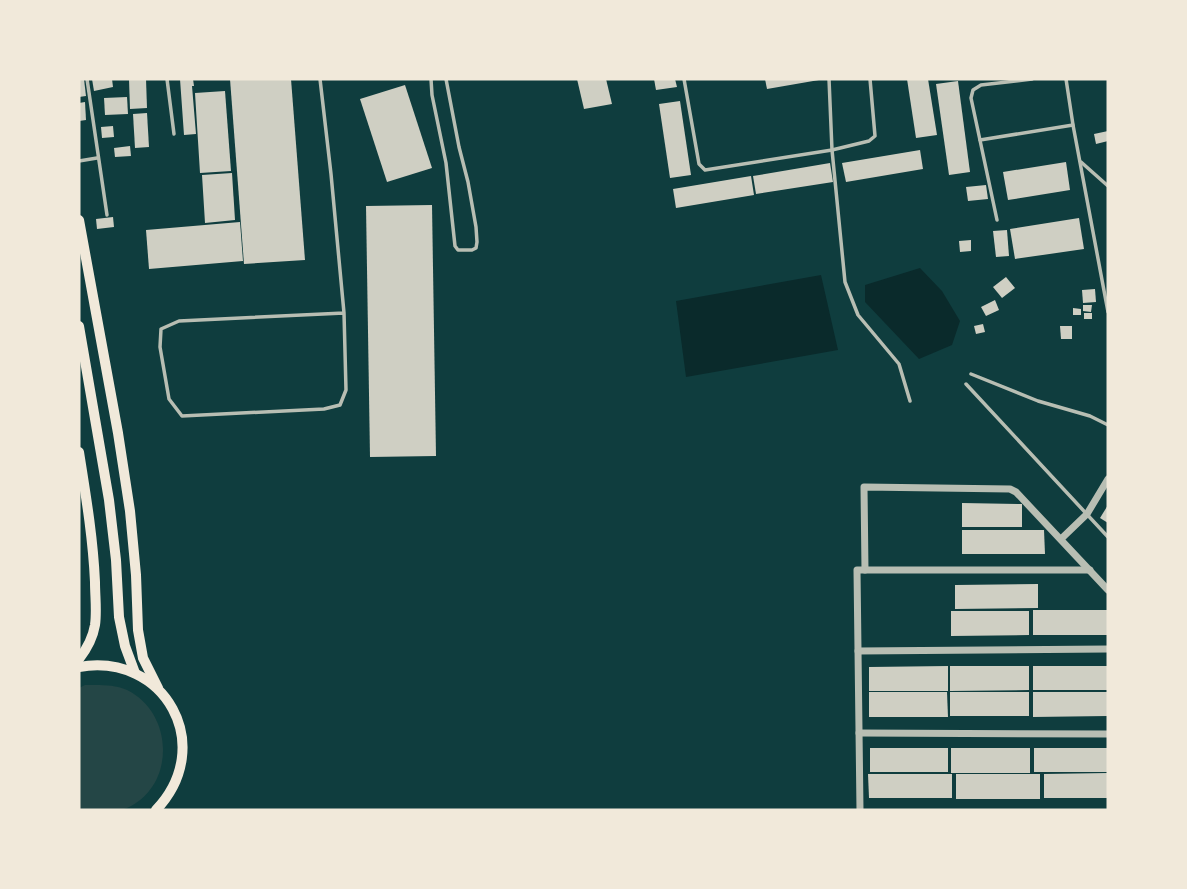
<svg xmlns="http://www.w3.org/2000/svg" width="1187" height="889" font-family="'Source Sans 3',sans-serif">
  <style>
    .green { fill: #244646 }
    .water { fill: #0a2a2b }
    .building { fill: #cfcfc3 }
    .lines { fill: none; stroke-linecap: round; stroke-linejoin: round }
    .service { stroke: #b8beb3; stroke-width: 3.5 }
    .minor { stroke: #b8beb3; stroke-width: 7 }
    .primary { stroke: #f1e9da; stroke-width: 10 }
  </style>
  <rect width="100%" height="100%" fill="#0f3d3e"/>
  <path class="green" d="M85 685C99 685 113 684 127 690 174 713 176 786 127 808 114 814 93 810 79 810V688Z"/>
  <g class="water">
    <path d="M920 268 942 291 960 321 952 345 919 359 865 302V285Z"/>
    <path d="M821 275 838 350 686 377 676 301Z"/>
  </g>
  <g class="building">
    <path d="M79 79H84L86 96 79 97Z"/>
    <path d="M92 79H112L113 87 94 91Z"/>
    <path d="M129 79H146L147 108 130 109Z"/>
    <path d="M180 79H193L194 86H192L196 134 184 135Z"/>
    <path d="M230 79H291L305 260 244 264Z"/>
    <path d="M577 79H606L612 104 584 109Z"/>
    <path d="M654 79H675L677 87 656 90Z"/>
    <path d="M765 79H818L819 80 767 89Z"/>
    <path d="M907 79H928L937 135 916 138Z"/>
    <path d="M958 81 970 172 949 175 936 84Z"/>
    <path d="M405 85 432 168 387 182 360 99Z"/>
    <path d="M225 91 231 171 200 173 195 93Z"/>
    <path d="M127 97 128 114 105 115 104 98Z"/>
    <path d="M680 101 691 175 670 178 659 104Z"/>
    <path d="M85 102 86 120 79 121V103Z"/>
    <path d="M147 113 149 147 135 148 133 114Z"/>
    <path d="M113 126 114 137 102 138 101 127Z"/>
    <path d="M1108 131V141L1096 144 1094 134Z"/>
    <path d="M130 146 131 156 115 157 114 148Z"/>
    <path d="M920 150 923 169 846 182 842 163Z"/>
    <path d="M1066 162 1070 190 1008 200 1003 172Z"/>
    <path d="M830 163 833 182 756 194 753 176Z"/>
    <path d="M232 173 235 220 205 223 202 175Z"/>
    <path d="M751 176 754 195 676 208 673 189Z"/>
    <path d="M986 185 988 199 968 201 966 187Z"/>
    <path d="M432 205 436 456 370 457 366 206Z"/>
    <path d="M113 217 114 227 97 229 96 219Z"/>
    <path d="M1079 218 1084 249 1015 259 1010 229Z"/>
    <path d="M240 222 243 261 149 269 146 230Z"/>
    <path d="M1007 230 1009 256 996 257 993 231Z"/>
    <path d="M971 240V251L960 252 959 241Z"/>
    <path d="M1006 277 1015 288 1002 298 993 287Z"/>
    <path d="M1095 289 1096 302 1083 303 1082 290Z"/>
    <path d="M995 300 999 310 986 316 981 307Z"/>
    <path d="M1083 305H1092L1091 312 1083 311Z"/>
    <path d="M1073 308 1081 309V315H1073Z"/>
    <rect x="1084" y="313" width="8" height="6"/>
    <path d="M983 324 985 332 976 334 974 326Z"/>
    <path d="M1060 326H1072V339H1061Z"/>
    <path d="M962 503 1022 504V527H962Z"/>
    <path d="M1108 505V523L1100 518Z"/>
    <path d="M962 530H1044L1045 554H962Z"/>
    <path d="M1038 584V608L955 609V585Z"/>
    <rect x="1033" y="610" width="75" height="25"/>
    <path d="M951 611H1029V635L951 636Z"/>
    <path d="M948 666V691H869V667Z"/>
    <path d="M950 666H1029V690L950 691Z"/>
    <rect x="1033" y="666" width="75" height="24"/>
    <path d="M869 692H947L948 717H869Z"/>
    <rect x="950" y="692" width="79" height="24"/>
    <path d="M1033 692H1108V716L1033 717Z"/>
    <rect x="870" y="748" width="78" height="24"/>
    <rect x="951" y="748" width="79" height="25"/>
    <rect x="1034" y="748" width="74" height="24"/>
    <path d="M1108 773V798H1044V774Z"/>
    <path d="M868 774H952V798H869Z"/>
    <rect x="956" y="774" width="84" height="25"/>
  </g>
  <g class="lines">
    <g class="service">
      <path d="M87 79 107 215"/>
      <path d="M167 79 174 134"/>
      <path d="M320 79 331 174 344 313 179 321 161 329 160 347 169 399 182 416 324 409 340 405 346 390 344 313"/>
      <path d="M431 79 432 95 446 163 455 246 458 250H472L476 248 477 242 476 227 468 182 459 147 446 79"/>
      <path d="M684 79 699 164 705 170 832 150 869 141 875 136 870 79"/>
      <path d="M829 79 832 150 845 282 858 315 899 364 910 401"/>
      <path d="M1066 79 1073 125 1108 312"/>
      <path d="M980 140 1073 125"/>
      <path d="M79 161 97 158"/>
      <path d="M1081 162 1108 186"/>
      <path d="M997 220 971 98 973 90 981 85 1032 79"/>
      <path d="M971 374 1038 401 1090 416 1108 425"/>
      <path d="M966 384 1108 537"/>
    </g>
    <g class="minor">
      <path d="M1061 539 1087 514 1108 479"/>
      <path d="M865 570 864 487 1010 489 1016 492 1108 590"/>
      <path d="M858 651 1108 649"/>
      <path d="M859 733 1108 734"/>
      <path d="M860 810 857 570H1090"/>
    </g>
    <g class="primary">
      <path d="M79 220 118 433 130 511 136 575 138 630 143 658 158 688"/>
      <path d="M79 326 109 500 116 560 119 617 125 646 135 673"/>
      <path d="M79 452C86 496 93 538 95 582 95 596 97 611 95 625 93 637 86 650 79 659"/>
      <path d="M79 667C165 652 217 746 156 810"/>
    </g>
  </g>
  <rect width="1187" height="889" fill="none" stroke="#f1e9da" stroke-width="161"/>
</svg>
